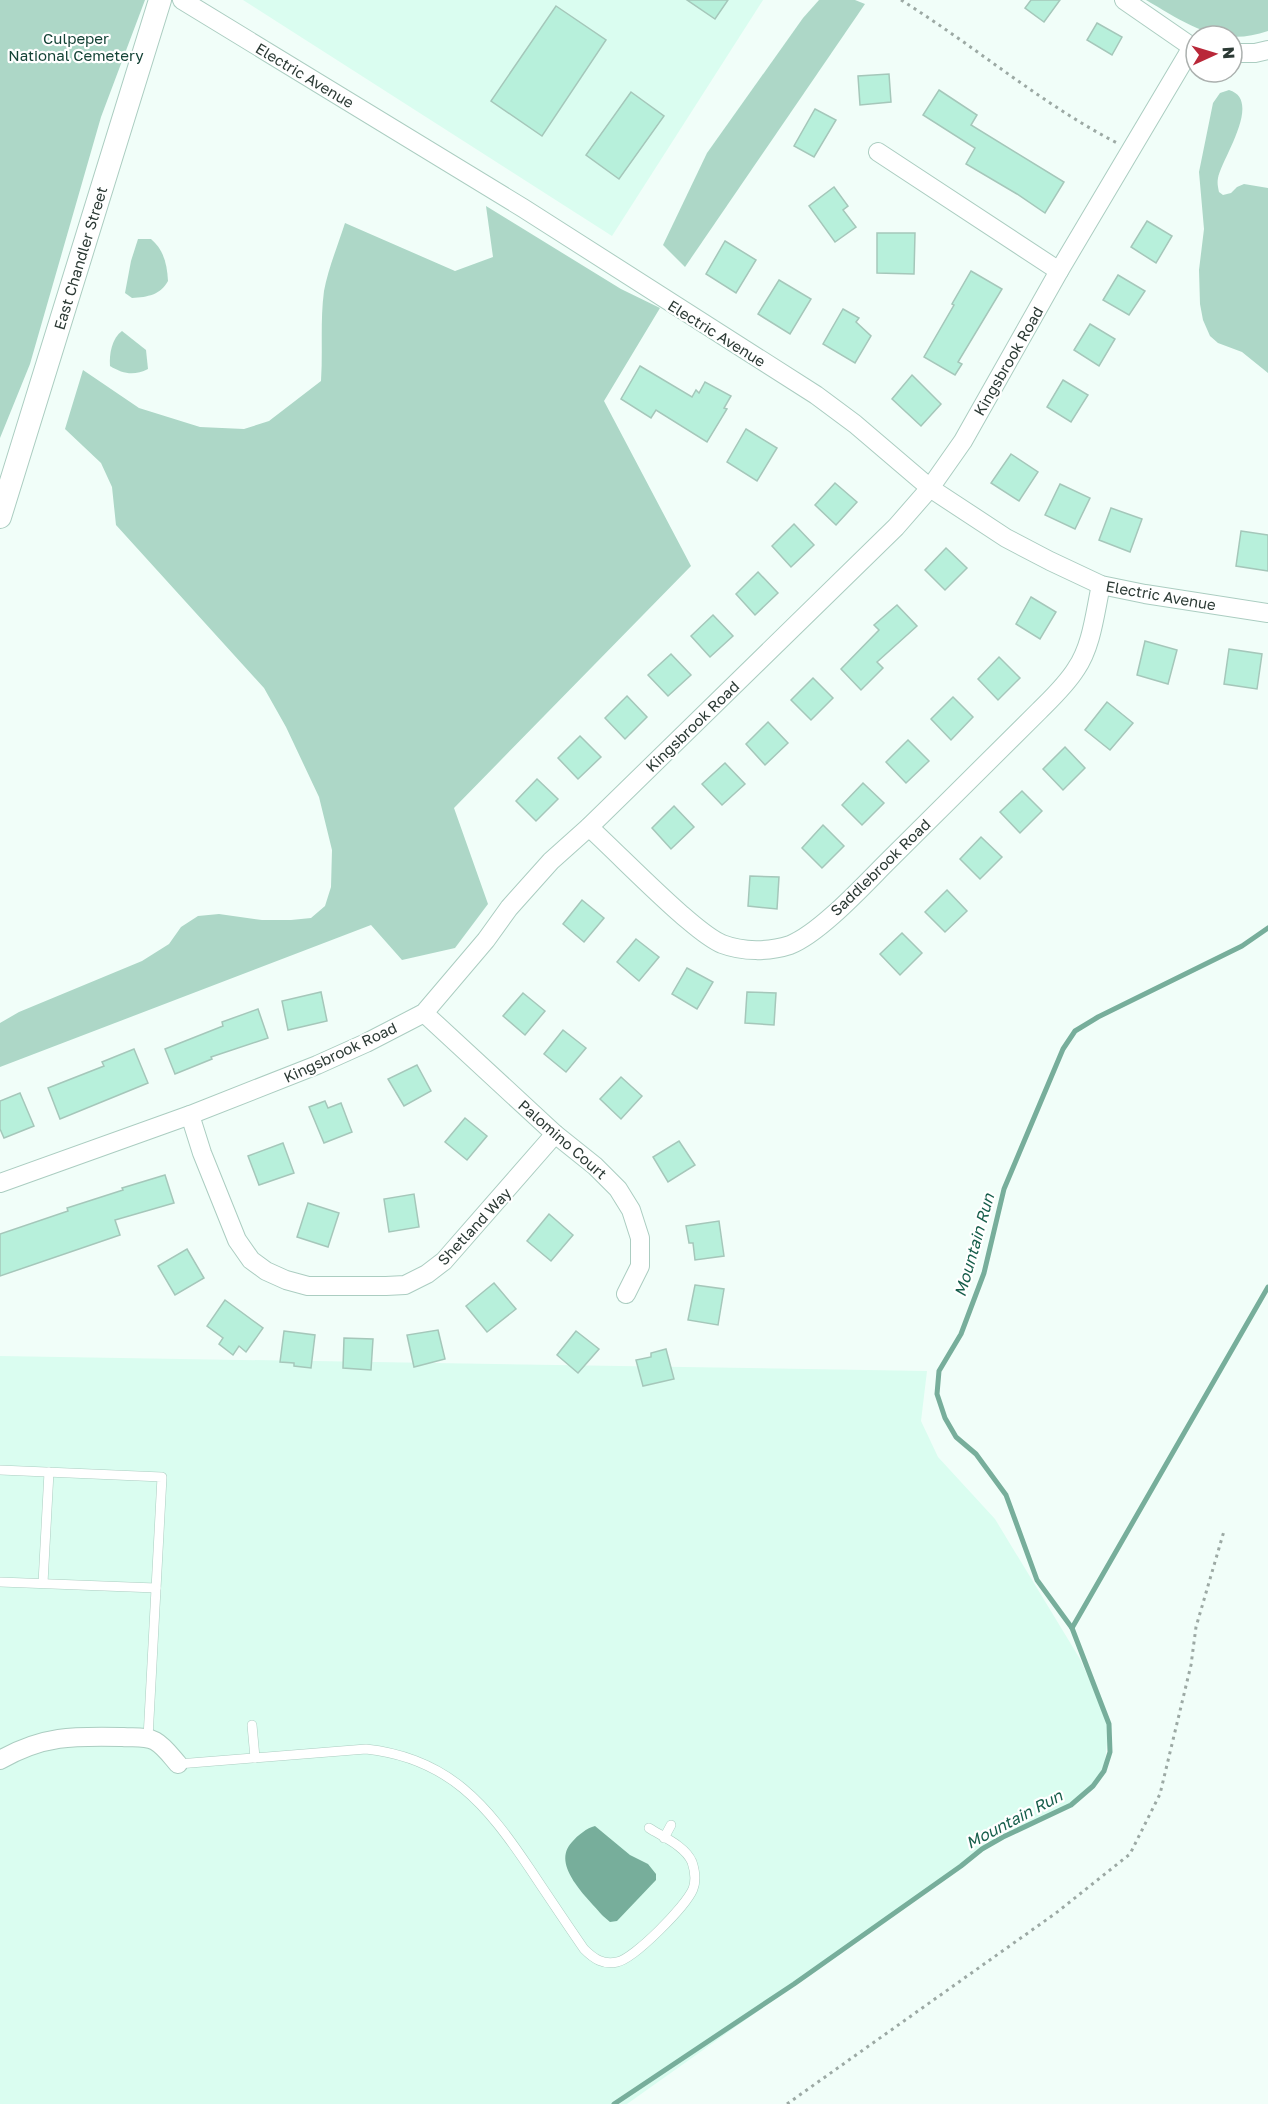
<svg xmlns="http://www.w3.org/2000/svg" width="1268" height="2104" font-family="'Golos Text',sans-serif">
  <style>
    .built { fill: #dafdf0 }
    .green { fill: #add7c7 }
    .water { fill: #77ae9b }
    .lines { fill: none; stroke-linecap: round; stroke-linejoin: round }
    .stream { stroke: #77ae9b; stroke-width: 5 }
    .building { fill: #b7f0db; stroke: #a5c7ba; stroke-width: 1.5 }
    .service-casing { stroke: #abcdc1; stroke-width: 10 }
    .minor-casing { stroke: #abcdc1; stroke-width: 20 }
    .tertiary-casing { stroke: #abcdc1; stroke-width: 24 }
    .path { stroke: #9ca9a4; stroke-width: 3; stroke-dasharray: 3 4.5; stroke-linecap: butt }
    .service { stroke: #fff; stroke-width: 9 }
    .minor { stroke: #fff; stroke-width: 18 }
    .tertiary { stroke: #fff; stroke-width: 22 }
    .labels { text-anchor: middle; dominant-baseline: central; stroke-width: 4.5; stroke-linejoin: round; paint-order: stroke }
    .park-label { font-size: 15px; fill: #144336; stroke: #fff }
    .street-label { font-size: 15px; fill: #2c3a35; stroke: #fff }
    .water-label { font-size: 16px; font-style: italic; fill: #175e4b; stroke: #fff }
  </style>
  <rect width="100%" height="100%" fill="#f1fef9"/>
  <g class="built">
    <path d="M243 0H763L612 236Z"/>
    <path d="M0 1356 927 1371 921 1421 938 1457 995 1519 1080 1659 1109 1724 1104 1771 1071 1805 1003 1837 627 2104H0Z"/>
  </g>
  <g class="green">
    <path d="M0 0H145L101 117 30 364 0 438Z"/>
    <path d="M819 0H855L865 4 685 267 663 245 707 153 803 18Z"/>
    <path d="M1146 0H1268V31C1220 48 1187 24 1146 0Z"/>
    <path d="M1229 90C1263 100 1222 158 1218 178 1217 183 1218 187 1219 192L1223 195 1231 193 1237 187 1244 184 1268 188V373L1242 352 1218 343 1210 336 1203 320 1200 304 1199 270 1204 229 1199 172 1213 103 1220 93Z"/>
    <path d="M486 206 621 289 660 308 604 401 691 566 454 808 488 904 455 948 402 960 371 925 0 1067V1023L19 1012 142 961 169 944 181 927 198 916 219 914 262 920H291L311 918 325 906 331 887 332 850 319 797 286 727 264 688 116 525 112 487 101 463 65 429 83 370 139 408 200 427 244 429 269 421 321 381C323 351 320 321 324 291 328 269 338 245 345 223L455 271 493 257Z"/>
    <path d="M138 239H151C164 250 167 264 168 281 160 295 148 297 132 298L125 293 131 261Z"/>
    <path d="M122 331 146 350 148 369C134 376 123 374 110 366 109 354 112 338 122 331Z"/>
  </g>
  <path class="water" d="M595 1826 630 1855 648 1864 656 1874V1880L617 1921 610 1922 603 1916C588 1898 550 1865 572 1842 578 1835 587 1828 595 1826Z"/>
  <g class="lines">
    <g class="stream">
      <path d="M1072 1628 1268 1287"/>
      <path d="M614 2104 794 1984 961 1866 982 1849 1003 1837 1071 1805 1093 1786 1104 1771 1110 1752 1109 1724 1072 1628 1037 1580 1006 1495 976 1454 956 1437 945 1418 937 1394 939 1371 961 1334 984 1273 1004 1189 1063 1049 1075 1031 1098 1017 1242 946 1268 928"/>
    </g>
  </g>
  <g class="building">
    <path d="M687 0H728L715 19Z"/>
    <path d="M1031 0H1060L1044 22 1025 8Z"/>
    <path d="M556 6 606 40 542 136 491 101Z"/>
    <path d="M1097 23 1122 37 1112 55 1087 40Z"/>
    <path d="M889 74 891 102 860 105 858 76Z"/>
    <path d="M939 90 977 115 971 125 1064 182 1045 213 1017 194 966 164 975 148 923 115Z"/>
    <path d="M631 92 664 116 619 179 586 155Z"/>
    <path d="M815 109 836 120 814 157 794 146Z"/>
    <path d="M834 187 848 206 843 210 856 227 835 242 809 206Z"/>
    <path d="M1147 221 1172 236 1156 263 1131 247Z"/>
    <path d="M877 233H915L914 274 877 273Z"/>
    <path d="M725 241 756 260 736 293 706 274Z"/>
    <path d="M971 271 1002 289 958 362 962 364 955 375 924 357 954 305 952 304Z"/>
    <path d="M1118 275 1145 291 1129 315 1103 300Z"/>
    <path d="M779 280 811 299 790 334 758 314Z"/>
    <path d="M843 309 859 318 856 322 871 336 855 363 823 344Z"/>
    <path d="M1090 324 1115 339 1099 366 1074 350Z"/>
    <path d="M640 366 692 397 696 390 699 393 705 382 731 396 724 408 727 409 707 442 656 410 651 418 621 399Z"/>
    <path d="M912 375 941 404 921 426 892 399Z"/>
    <path d="M1063 380 1088 395 1071 422 1047 407Z"/>
    <path d="M746 429 777 448 757 481 727 462Z"/>
    <path d="M1011 454 1038 472 1019 501 991 483Z"/>
    <path d="M835 483 857 502 836 525 815 505Z"/>
    <path d="M1060 484 1090 498 1075 529 1045 515Z"/>
    <path d="M1111 508 1142 519 1130 552 1099 540Z"/>
    <path d="M794 524 814 545 791 567 772 546Z"/>
    <path d="M1241 531 1268 535V571L1236 566Z"/>
    <path d="M946 548 967 568 945 590 925 570Z"/>
    <path d="M758 572 778 593 755 615 736 594Z"/>
    <path d="M1031 597 1056 612 1040 639 1016 624Z"/>
    <path d="M897 605 917 626 877 662 883 668 861 690 841 669 879 630 874 625Z"/>
    <path d="M713 615 733 636 710 657 691 636Z"/>
    <path d="M1145 641 1177 650 1168 684 1137 675Z"/>
    <path d="M1229 649 1262 654 1257 689 1224 684Z"/>
    <path d="M671 654 691 675 668 696 648 675Z"/>
    <path d="M999 657 1020 678 998 700 978 679Z"/>
    <path d="M813 678 833 698 811 720 791 700Z"/>
    <path d="M627 696 647 717 625 739 605 718Z"/>
    <path d="M953 697 973 717 951 740 931 719Z"/>
    <path d="M1107 702 1133 723 1110 750 1085 730Z"/>
    <path d="M768 722 788 743 765 765 746 744Z"/>
    <path d="M580 736 601 757 578 779 558 758Z"/>
    <path d="M908 740 929 761 906 783 886 762Z"/>
    <path d="M1065 747 1085 768 1063 790 1043 769Z"/>
    <path d="M725 763 745 784 722 805 702 784Z"/>
    <path d="M537 779 558 799 536 821 516 801Z"/>
    <path d="M863 783 884 803 862 825 842 805Z"/>
    <path d="M1022 791 1042 811 1020 833 1000 812Z"/>
    <path d="M674 806 694 827 671 849 652 828Z"/>
    <path d="M823 825 844 846 822 868 802 848Z"/>
    <path d="M981 837 1002 857 980 879 960 859Z"/>
    <path d="M750 876 779 877 777 909 748 906Z"/>
    <path d="M947 890 967 911 945 932 925 912Z"/>
    <path d="M582 900 604 918 584 942 563 924Z"/>
    <path d="M902 933 922 953 900 975 880 954Z"/>
    <path d="M636 939 659 957 639 981 617 962Z"/>
    <path d="M687 968 713 982 697 1009 672 994Z"/>
    <path d="M321 992 327 1021 288 1030 282 1001Z"/>
    <path d="M747 992 776 993 774 1025 745 1023Z"/>
    <path d="M523 993 545 1011 525 1035 503 1016Z"/>
    <path d="M258 1009 268 1038 211 1057 212 1059 175 1074 165 1049 223 1026 222 1022Z"/>
    <path d="M563 1030 586 1048 566 1072 544 1054Z"/>
    <path d="M134 1049 148 1083 60 1119 48 1088 104 1066 102 1062Z"/>
    <path d="M417 1065 431 1091 404 1106 388 1079Z"/>
    <path d="M621 1077 642 1096 621 1119 600 1099Z"/>
    <path d="M20 1093 34 1126 4 1138 0 1129V1101Z"/>
    <path d="M325 1101 328 1108 341 1103 352 1132 324 1143 309 1107Z"/>
    <path d="M465 1118 487 1136 467 1160 445 1142Z"/>
    <path d="M679 1141 695 1165 668 1182 653 1157Z"/>
    <path d="M283 1143 294 1173 259 1185 248 1156Z"/>
    <path d="M165 1175 174 1203 115 1220 120 1235 0 1276V1234L68 1211 67 1208 123 1190 122 1188Z"/>
    <path d="M414 1194 419 1227 389 1232 384 1199Z"/>
    <path d="M308 1203 339 1213 328 1247 297 1237Z"/>
    <path d="M549 1214 573 1235 551 1261 527 1241Z"/>
    <path d="M719 1221 724 1256 695 1260 693 1243H689L686 1226Z"/>
    <path d="M187 1249 204 1278 175 1295 158 1266Z"/>
    <path d="M494 1283 516 1309 487 1332 466 1306Z"/>
    <path d="M695 1285 724 1289 718 1325 688 1320Z"/>
    <path d="M225 1300 263 1328 246 1352 239 1346 233 1355 219 1344 223 1338 207 1326Z"/>
    <path d="M438 1330 445 1359 414 1367 407 1335Z"/>
    <path d="M284 1331 315 1335 311 1368 294 1366V1363L280 1362Z"/>
    <path d="M576 1331 599 1349 578 1373 557 1355Z"/>
    <path d="M344 1338 373 1339 371 1370 343 1368Z"/>
    <path d="M666 1349 674 1379 643 1386 636 1360 651 1357V1353Z"/>
  </g>
  <g class="lines">
    <g class="service-casing">
      <g id="service">
        <path d="M0 1470 162 1477 148 1738"/>
        <path d="M0 1582 156 1588"/>
        <path d="M43 1583 49 1472"/>
        <path d="M252 1725 255 1758"/>
        <path d="M178 1764 366 1749C449 1758 487 1805 530 1869 548 1896 566 1923 584 1949 594 1959 603 1965 617 1962 634 1959 686 1906 693 1889 696 1881 695 1871 692 1862 685 1846 663 1837 649 1828"/>
        <path d="M664 1838 671 1825"/>
      </g>
    </g>
    <g class="minor-casing">
      <g id="minor">
        <path d="M182 0 523 208 816 395 855 424 930 488 1006 538 1050 561 1101 585 1145 594 1268 613"/>
        <path d="M1124 0 1192 47H1196"/>
        <path d="M1232 53H1255L1268 50"/>
        <path d="M878 152 1059 271"/>
        <path d="M589 827C620 856 650 887 682 915 694 925 708 938 722 944 743 952 769 952 790 945 820 933 863 886 887 862 937 812 988 762 1039 711 1052 698 1066 685 1076 669 1092 646 1095 612 1101 585"/>
        <path d="M424 1013 555 1134 595 1166 618 1189 631 1210 640 1238V1266L626 1294"/>
        <path d="M190 1115 202 1153 237 1240 251 1260 266 1271 286 1280 308 1286H386L405 1285 427 1274 444 1261 555 1134"/>
        <path d="M0 1183 190 1115 317 1065 366 1043 424 1013 486 940 509 908 551 861 589 827 896 527 930 488 963 441 1059 271 1192 47"/>
        <path d="M0 1760C44 1735 74 1736 123 1737 133 1738 146 1736 155 1741 164 1746 171 1756 178 1764"/>
      </g>
    </g>
    <g class="tertiary-casing">
      <path id="tertiary" d="M0 517 160 0"/>
    </g>
    <g class="path">
      <path d="M901 0C975 46 1040 103 1117 143"/>
      <path d="M787 2104 1056 1913 1130 1854 1160 1794 1191 1665 1196 1627 1224 1531"/>
    </g>
    <use href="#service" class="service"/>
    <use href="#minor" class="minor"/>
    <use href="#tertiary" class="tertiary"/>
  </g>
  <g class="labels">
    <g class="park-label">
      <text x="76" y="38">Culpeper<tspan x="76" dy="17">National Cemetery</tspan></text>
    </g>
    <g class="street-label">
      <text transform="translate(305 75) rotate(31)">Electric Avenue</text>
      <text transform="translate(80 258) rotate(-73)">East Chandler Street</text>
      <text transform="translate(717 333) rotate(32)">Electric Avenue</text>
      <text transform="translate(1008 361) rotate(-60)">Kingsbrook Road</text>
      <text transform="translate(1161 595) rotate(10)">Electric Avenue</text>
      <text transform="translate(692 726) rotate(-44)">Kingsbrook Road</text>
      <text transform="translate(880 867) rotate(-44)">Saddlebrook Road</text>
      <text transform="translate(340 1052) rotate(-25)">Kingsbrook Road</text>
      <text transform="translate(563 1139) rotate(41)">Palomino Court</text>
      <text transform="translate(474 1226) rotate(-47)">Shetland Way</text>
    </g>
    <g class="water-label">
      <text transform="translate(974 1245) rotate(-74)">Mountain Run</text>
      <text transform="translate(1014 1819) rotate(-28)">Mountain Run</text>
    </g>
  </g>
  <g transform="translate(1214 54) rotate(86)"><circle r="28" fill="#ffffff" stroke="#abb0ae" stroke-width="1.5"/>
  <path d="M0-4.5L10 22L0 15L-10 22Z" fill="#b92839"/>
  <text y="-9" font-size="16" font-weight="bold" text-anchor="middle" fill="#2c3a35">N</text>
  </g>
</svg>
